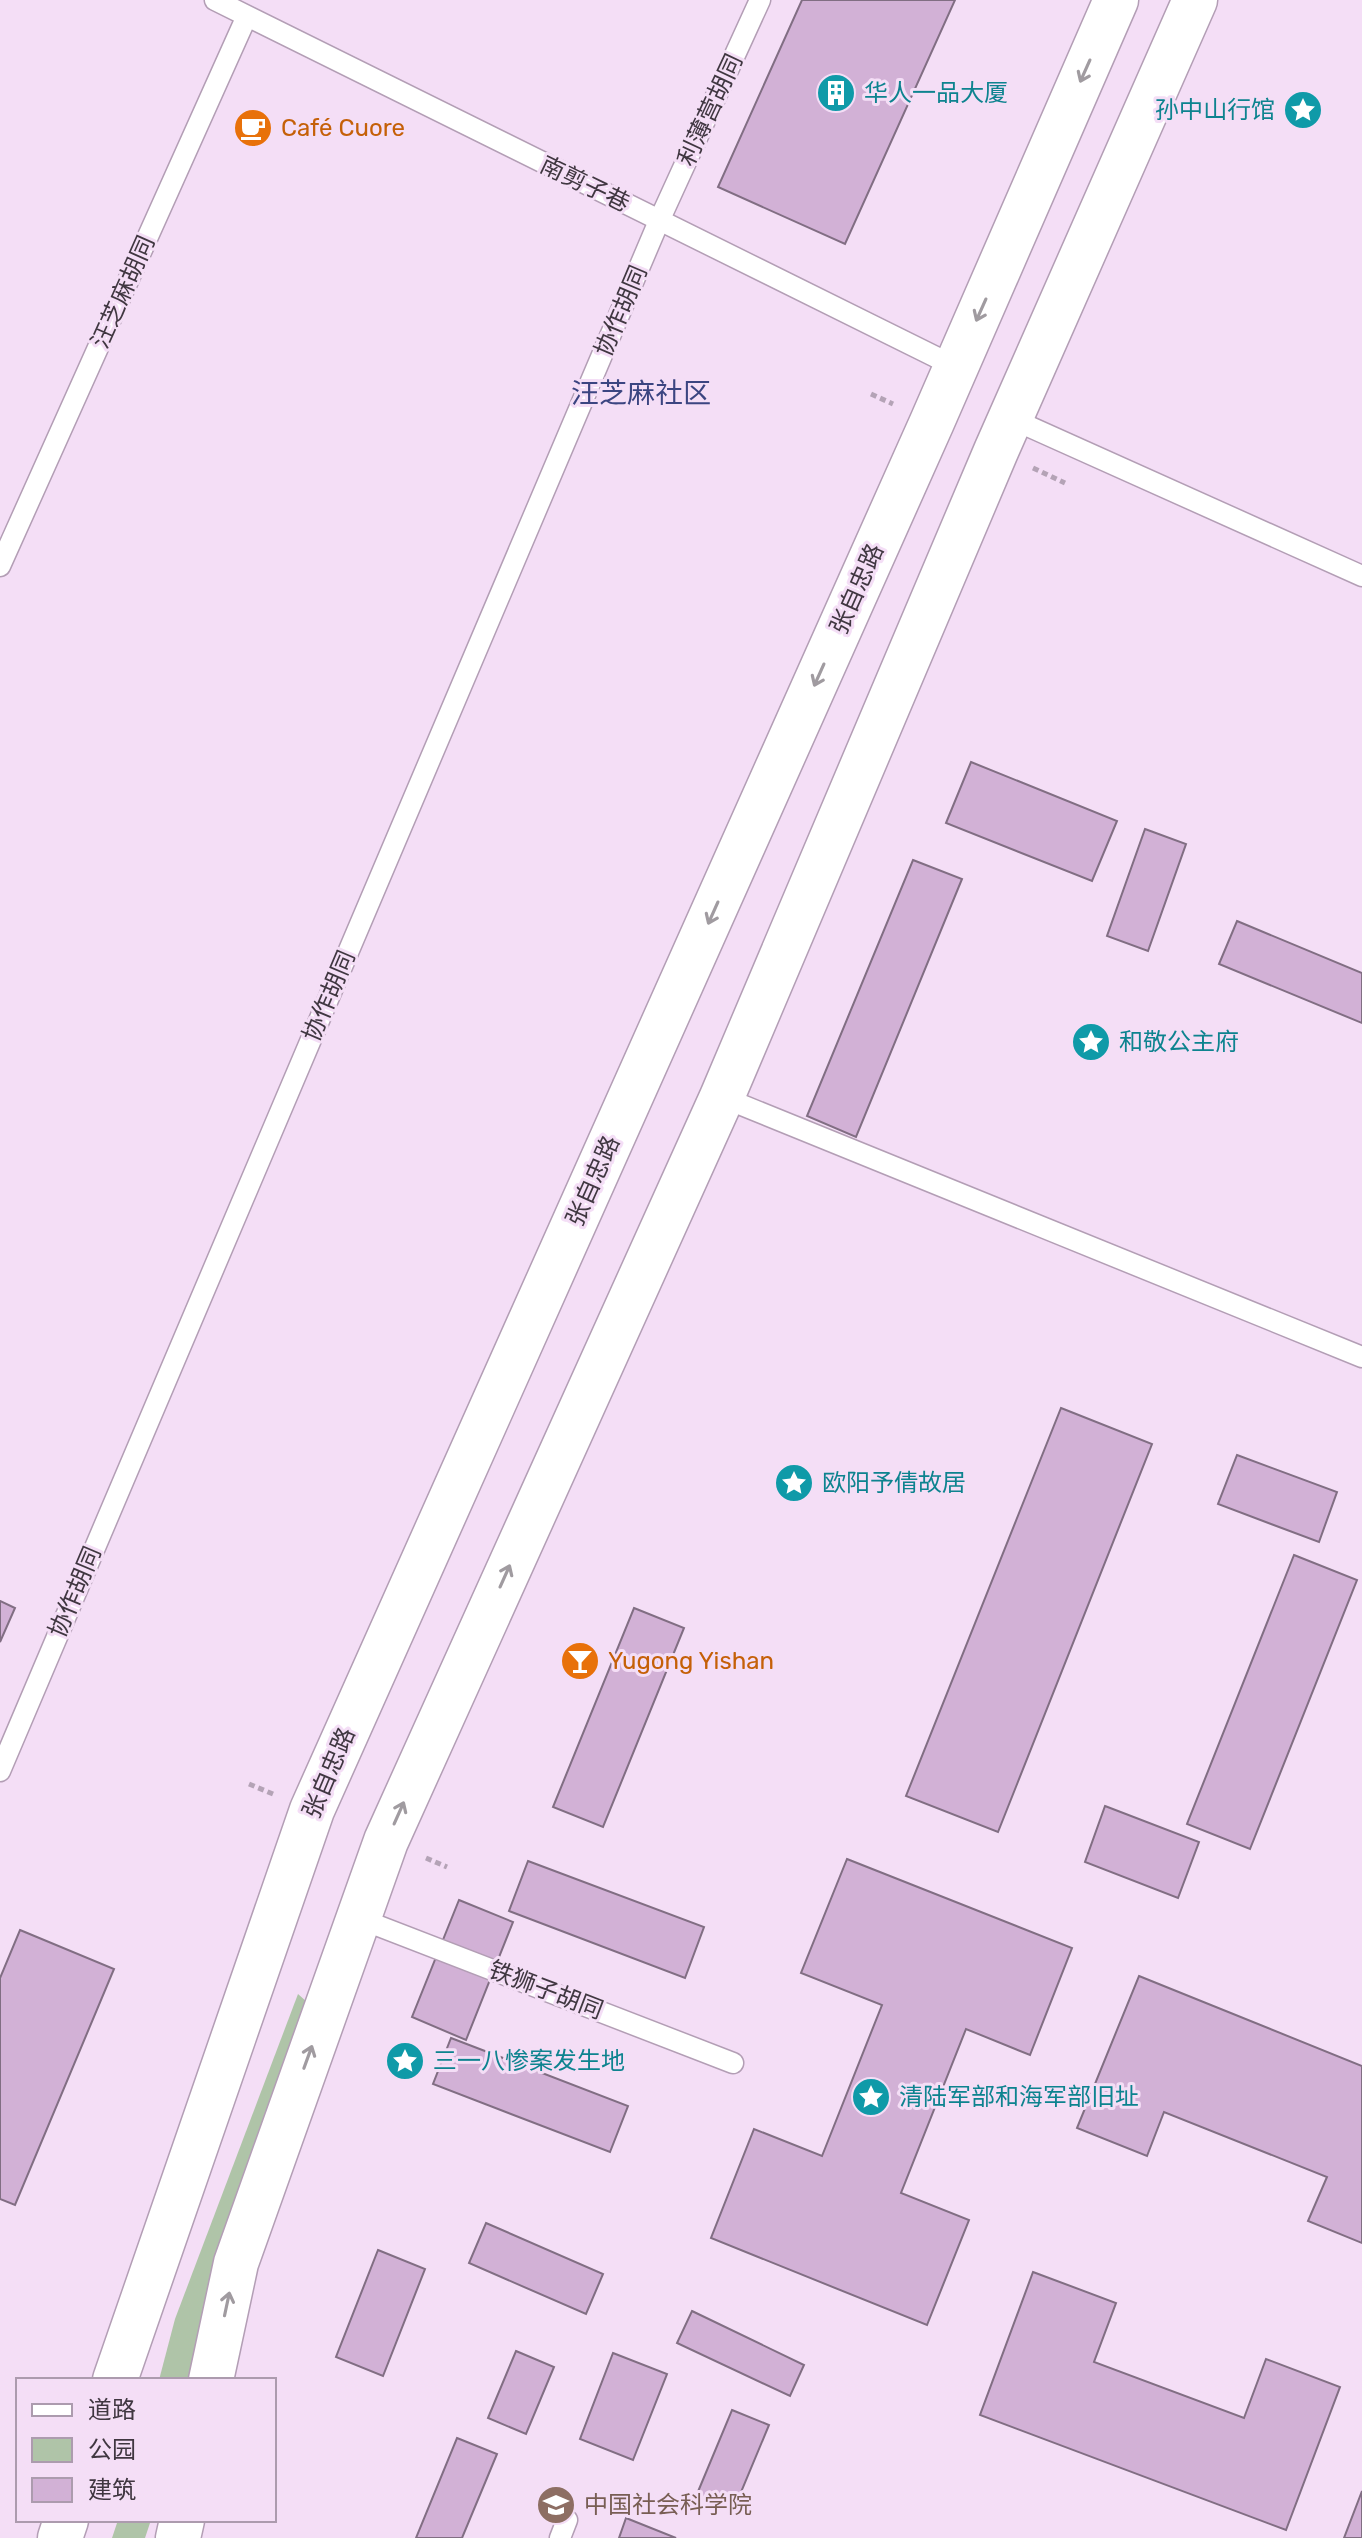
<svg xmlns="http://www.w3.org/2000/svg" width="1362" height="2538" font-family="Rubik,'Noto Sans SC',sans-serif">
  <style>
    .green { fill: #afc4a8 }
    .building { fill: #d2b1d6; stroke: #816e83; stroke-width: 2 }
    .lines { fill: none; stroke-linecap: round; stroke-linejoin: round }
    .lane-casing { stroke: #b39eb5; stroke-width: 23 }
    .primary-casing { stroke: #b39eb5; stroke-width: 47 }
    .path { stroke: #b4a3b6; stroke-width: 5; stroke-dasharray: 6 4; stroke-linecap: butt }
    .lane { stroke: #fff; stroke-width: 20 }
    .primary { stroke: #fff; stroke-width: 44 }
    .oneway { stroke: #a09ba0 }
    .labels { text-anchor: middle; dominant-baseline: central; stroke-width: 6; stroke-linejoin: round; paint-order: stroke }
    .culture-label { font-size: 24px; fill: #0d838f; stroke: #f4def6; text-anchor: start }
    .street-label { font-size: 24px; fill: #403741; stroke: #f4def6 }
    .food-label { font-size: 24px; fill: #c56008; stroke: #f4def6; text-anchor: start }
    .education-label { font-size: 24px; fill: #785e54; stroke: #f4def6; text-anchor: start }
    .quarter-label { font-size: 28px; fill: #3b4581; stroke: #f4def6 }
  </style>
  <rect width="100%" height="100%" fill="#f4def6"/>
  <g class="green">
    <path d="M298 1994 307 2002 191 2380H159L175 2319Z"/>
    <path d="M118 2520H151L145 2538H112Z"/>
  </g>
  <g class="building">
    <path d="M802 0H955L845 244 718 187Z"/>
    <path d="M971 762 1117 821 1092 881 946 823Z"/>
    <path d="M1145 829 1186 844 1148 951 1107 936Z"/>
    <path d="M913 860 962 879 856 1137 807 1116Z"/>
    <path d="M1237 921 1362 973V1023L1219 964Z"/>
    <path d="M1061 1408 1152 1444 998 1832 906 1796Z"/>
    <path d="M1237 1455 1337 1492 1319 1542 1218 1504Z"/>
    <path d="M1294 1555 1357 1580 1250 1849 1187 1824Z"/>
    <path d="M0 1601 15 1608 0 1642Z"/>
    <path d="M634 1608 684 1628 603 1827 553 1807Z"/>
    <path d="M1105 1806 1199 1842 1178 1898 1085 1862Z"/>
    <path d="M847 1859 1072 1948 1030 2055 966 2029 901 2193 969 2220 927 2325 711 2238 754 2129 822 2156 882 2005 801 1973Z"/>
    <path d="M528 1861 704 1927 685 1978 509 1911Z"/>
    <path d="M459 1900 513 1922 466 2040 412 2017Z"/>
    <path d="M20 1930 114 1969 15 2205 0 2199V1978Z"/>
    <path d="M1139 1976 1362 2066V2243L1308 2221 1327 2177 1164 2112 1147 2156 1077 2128Z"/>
    <path d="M451 2038 628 2106 610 2152 433 2084Z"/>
    <path d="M486 2223 603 2274 586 2314 469 2263Z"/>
    <path d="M378 2250 425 2269 383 2376 336 2357Z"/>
    <path d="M1033 2272 1116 2303 1094 2362 1244 2418 1266 2359 1340 2387 1286 2530 980 2415Z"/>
    <path d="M692 2311 804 2365 790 2396 677 2343Z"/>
    <path d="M516 2351 554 2367 526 2434 488 2418Z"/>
    <path d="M613 2353 667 2374 633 2460 580 2439Z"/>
    <path d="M732 2410 769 2425 734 2509 697 2494Z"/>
    <path d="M457 2438 497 2454 462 2538H416Z"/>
    <path d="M1362 2491V2538H1344Z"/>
    <path d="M626 2518 676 2538H619Z"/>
  </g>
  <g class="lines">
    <g class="lane-casing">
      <g id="lane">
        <path d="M215 0 956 367"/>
        <path d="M1010 418 1362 576"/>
        <path d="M0 566 246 18"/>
        <path d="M722 1097 1362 1357"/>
        <path d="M0 1771 659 221 760 0"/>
        <path d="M358 1918 733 2063"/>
        <path d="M560 2538 567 2520"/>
      </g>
    </g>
    <g class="primary-casing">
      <g id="primary">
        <path d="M115 2380 312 1810 932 422 1116 0"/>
        <path d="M211 2380 236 2263 386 1841 722 1097 996 451 1195 0"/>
        <path d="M60 2538 66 2520"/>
        <path d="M178 2538 182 2520"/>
      </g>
    </g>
    <g class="path">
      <path d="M871 394 893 404"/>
      <path d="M1033 468 1065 483"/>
      <path d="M249 1784 273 1794"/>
      <path d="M426 1858 447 1867"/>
    </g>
    <use href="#lane" class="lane"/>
    <use href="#primary" class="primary"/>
  </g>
  <defs><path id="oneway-shaft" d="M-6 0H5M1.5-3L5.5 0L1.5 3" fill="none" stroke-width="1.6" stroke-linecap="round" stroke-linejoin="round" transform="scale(2)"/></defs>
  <g class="oneway">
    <use href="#oneway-shaft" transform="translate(1085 71) rotate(114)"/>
    <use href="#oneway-shaft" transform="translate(981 310) rotate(114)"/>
    <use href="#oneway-shaft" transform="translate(819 675) rotate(114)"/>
    <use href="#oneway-shaft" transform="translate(713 913) rotate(114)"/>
    <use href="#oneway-shaft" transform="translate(505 1576) rotate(-66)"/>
    <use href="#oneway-shaft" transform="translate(399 1813) rotate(-66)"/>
    <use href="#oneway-shaft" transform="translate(308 2057) rotate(-70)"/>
    <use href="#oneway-shaft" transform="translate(227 2304) rotate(-78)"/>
  </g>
  <defs>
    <g id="building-disc" transform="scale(2)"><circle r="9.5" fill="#0f9aa8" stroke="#f4def6"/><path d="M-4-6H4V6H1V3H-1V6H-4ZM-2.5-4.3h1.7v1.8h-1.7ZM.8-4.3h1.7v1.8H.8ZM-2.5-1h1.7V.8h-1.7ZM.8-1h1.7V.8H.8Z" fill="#fff"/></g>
    <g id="sight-disc" transform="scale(2)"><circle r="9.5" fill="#0f9aa8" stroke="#f4def6"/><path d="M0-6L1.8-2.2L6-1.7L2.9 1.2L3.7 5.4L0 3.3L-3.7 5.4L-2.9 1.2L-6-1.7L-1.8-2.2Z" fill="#fff"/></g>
    <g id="cafe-disc" transform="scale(2)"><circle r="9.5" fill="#e8710a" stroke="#f4def6"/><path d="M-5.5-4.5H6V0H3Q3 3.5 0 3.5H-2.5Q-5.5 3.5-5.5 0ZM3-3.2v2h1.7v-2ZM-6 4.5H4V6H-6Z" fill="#fff"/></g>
    <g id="bar-disc" transform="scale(2)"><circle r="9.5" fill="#e8710a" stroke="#f4def6"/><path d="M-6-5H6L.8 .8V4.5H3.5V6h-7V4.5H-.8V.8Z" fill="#fff"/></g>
    <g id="university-disc" transform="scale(2)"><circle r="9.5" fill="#8d6e63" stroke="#f4def6"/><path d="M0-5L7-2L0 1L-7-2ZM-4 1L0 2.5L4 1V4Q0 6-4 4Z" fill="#fff"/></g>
  </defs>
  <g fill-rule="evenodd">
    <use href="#building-disc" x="836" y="93"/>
    <use href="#sight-disc" x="1303" y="110"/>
    <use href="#cafe-disc" x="253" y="128"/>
    <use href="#sight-disc" x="1091" y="1042"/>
    <use href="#sight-disc" x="794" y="1483"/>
    <use href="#bar-disc" x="580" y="1661"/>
    <use href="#sight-disc" x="405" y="2061"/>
    <use href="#sight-disc" x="871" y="2097"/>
    <use href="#university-disc" x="556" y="2505"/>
  </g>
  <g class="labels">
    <g class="culture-label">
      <text x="864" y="93">华人一品大厦</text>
      <text x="1275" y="110" text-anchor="end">孙中山行馆</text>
      <text x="1119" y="1042">和敬公主府</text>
      <text x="822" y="1483">欧阳予倩故居</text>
      <text x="433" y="2061">三一八惨案发生地</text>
      <text x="899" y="2097">清陆军部和海军部旧址</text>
    </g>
    <g class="street-label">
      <text transform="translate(710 110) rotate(-65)">利薄营胡同</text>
      <text transform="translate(585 184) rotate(26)">南剪子巷</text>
      <text transform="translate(123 292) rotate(-66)">汪芝麻胡同</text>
      <text transform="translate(621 311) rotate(-67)">协作胡同</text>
      <text transform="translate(857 589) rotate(-66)">张自忠路</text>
      <text transform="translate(329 996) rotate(-67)">协作胡同</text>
      <text transform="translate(593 1181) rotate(-66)">张自忠路</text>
      <text transform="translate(75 1592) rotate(-67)">协作胡同</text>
      <text transform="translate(329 1773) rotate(-67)">张自忠路</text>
      <text transform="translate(546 1990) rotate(21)">铁狮子胡同</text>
    </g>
    <g class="food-label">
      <text x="281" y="128">Café Cuore</text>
      <text x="608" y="1661">Yugong Yishan</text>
    </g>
    <g class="education-label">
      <text x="584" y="2505">中国社会科学院</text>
    </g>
    <g class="quarter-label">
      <text x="641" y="393">汪芝麻社区</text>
    </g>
  </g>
  <rect x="16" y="2378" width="260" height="144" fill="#f4def6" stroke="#ac9bae" stroke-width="2"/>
  <rect x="32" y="2404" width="40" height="12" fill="#ffffff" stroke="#ac9bae" stroke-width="2"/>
  <text x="88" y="2418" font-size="24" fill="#403741">道路</text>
  <rect x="32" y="2438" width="40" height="24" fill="#afc4a8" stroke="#ac9bae" stroke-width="2"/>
  <text x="88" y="2458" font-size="24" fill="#403741">公园</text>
  <rect x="32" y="2478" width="40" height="24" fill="#d2b1d6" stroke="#ac9bae" stroke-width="2"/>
  <text x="88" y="2498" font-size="24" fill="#403741">建筑</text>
</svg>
